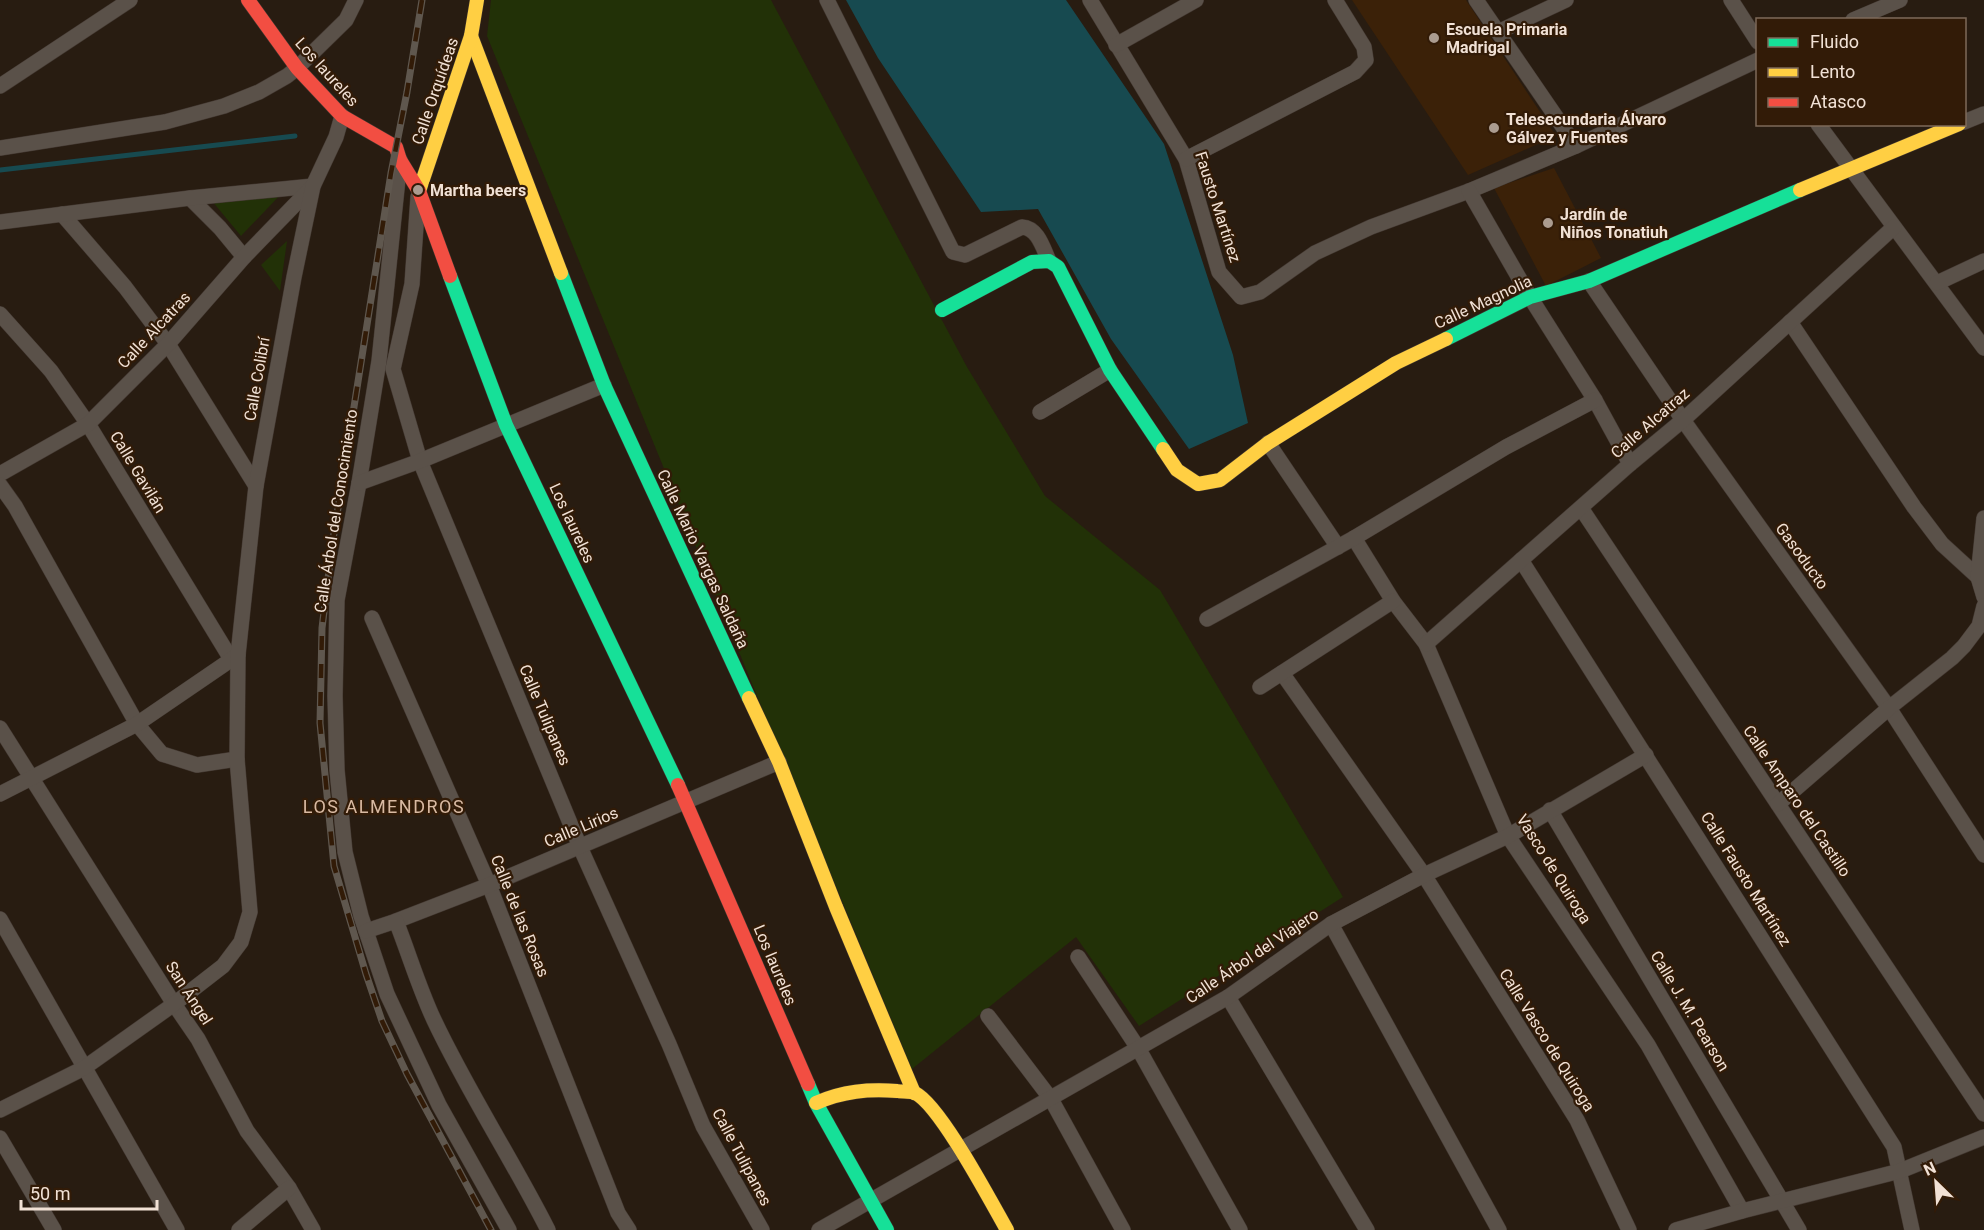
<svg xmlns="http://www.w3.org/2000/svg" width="1984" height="1230" font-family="Roboto,sans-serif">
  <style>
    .built { fill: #3b2108 }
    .green { fill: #223107 }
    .water { fill: #174a50 }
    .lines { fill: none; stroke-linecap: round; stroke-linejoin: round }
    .stream { stroke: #174a50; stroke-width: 5 }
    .street-casing { stroke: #423730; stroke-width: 16 }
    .fast-casing { stroke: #423730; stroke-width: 15 }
    .slow-casing { stroke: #423730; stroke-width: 15 }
    .jam-casing { stroke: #423730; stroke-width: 15 }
    .street { stroke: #5a5149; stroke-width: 15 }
    .fast { stroke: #16e098; stroke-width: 14 }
    .slow { stroke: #ffcf43; stroke-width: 14 }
    .jam { stroke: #f24e42; stroke-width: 14 }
    .rail-casing { stroke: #5f574e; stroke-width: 7 }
    .rail { stroke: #321b07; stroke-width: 4.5; stroke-dasharray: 14; stroke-linecap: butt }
    .poi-dot { fill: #ab9c90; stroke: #321b07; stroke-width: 2 }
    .labels { text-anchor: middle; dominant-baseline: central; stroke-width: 4.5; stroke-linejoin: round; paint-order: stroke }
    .poi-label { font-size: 16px; font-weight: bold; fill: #f1e1d5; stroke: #321b07; text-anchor: start }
    .street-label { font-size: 16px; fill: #f1e1d5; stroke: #321b07 }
    .neighbourhood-label { font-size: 18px; letter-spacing: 1.5px; fill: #d8b9a2; stroke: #321b07 }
  </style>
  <rect width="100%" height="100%" fill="#281c11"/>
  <g class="built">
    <path d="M1352 0H1466L1556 136 1468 175Z"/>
    <path d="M1554 168 1601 258 1546 286 1494 188Z"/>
  </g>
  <g class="green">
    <path d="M491 0H771L967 367 1045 496 1160 590 1343 897 1139 1026 1076 937 912 1069 780 752 487 36Z"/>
    <path d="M285 190 241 236 212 201Z"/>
    <path d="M287 241 280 291 261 265Z"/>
  </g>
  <path class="water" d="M846 0H1066L1164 144 1233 355 1248 423 1189 449 1111 339 1038 209 981 212 878 58Z"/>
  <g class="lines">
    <path class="stream" d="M0 170 295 136"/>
    <g class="street-casing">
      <g id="street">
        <path d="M827 0 953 252 965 255 1022 227C1038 228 1043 248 1049 261"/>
        <path d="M1090 0 1186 159 1219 272 1241 297 1260 292 1315 253 1371 227 1469 191 1576 146 1758 60"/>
        <path d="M1476 0 1576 146"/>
        <path d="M1731 0 1758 42"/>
        <path d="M1853 20 1900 0"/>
        <path d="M1498 32 1566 0"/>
        <path d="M1116 45 1196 0"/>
        <path d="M0 86 130 0"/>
        <path d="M1964 122 1984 114"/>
        <path d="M1818 124 1984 348"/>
        <path d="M0 148 165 122 224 106 259 92 287 76 297 68 346 20 356 0"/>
        <path d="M1186 159 1355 72 1366 60 1364 47 1335 0"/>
        <path d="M400 160 379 361 359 483 337 600 335 696 337 770 345 852 361 916 387 994 439 1105 509 1230"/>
        <path d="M1469 191 1530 297 1595 400 1630 464"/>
        <path d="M418 197 412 284 393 369 420 461 580 847 669 1044 703 1126 762 1230"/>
        <path d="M190 198 220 228 244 257"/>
        <path d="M62 214 125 287 168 344 256 486"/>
        <path d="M0 222 190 198 313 186"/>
        <path d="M1589 281 1683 420 1889 708 1984 855"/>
        <path d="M1937 283 1984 261"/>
        <path d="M0 314 51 371 88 424 231 659"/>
        <path d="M1790 322 1914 507 1942 544 1978 577"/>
        <path d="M1040 412 1110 370"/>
        <path d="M1268 443 1338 547"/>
        <path d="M0 474 88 424 168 344 244 257 313 186"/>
        <path d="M359 483 420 461 604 385"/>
        <path d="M0 485 15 506 137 724 162 754 197 765 237 759"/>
        <path d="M1581 508 1984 1114"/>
        <path d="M1984 518 1978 577 1984 597"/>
        <path d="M1354 538 1393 601 1426 644 1508 836 1648 1045 1742 1211"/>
        <path d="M1521 560 1894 1147 1912 1230"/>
        <path d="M372 618 489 885 618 1213 629 1230"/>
        <path d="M1207 619 1354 538 1506 447 1595 400"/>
        <path d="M1426 644 1630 464 1683 420 1894 227"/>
        <path d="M1282 673 1424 875 1577 1120 1629 1230"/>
        <path d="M1260 687 1393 601"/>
        <path d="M0 728 174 1004 198 1039 247 1131 289 1188 313 1230"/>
        <path d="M0 794 137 724 238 655"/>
        <path d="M1778 804 1889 708 1952 658 1964 646 1979 626 1984 606"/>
        <path d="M1550 810 1799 1230"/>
        <path d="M0 919 177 1230"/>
        <path d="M396 921 489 885 779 762"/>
        <path d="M1331 924 1499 1230"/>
        <path d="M366 931 396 921C409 954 419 988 434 1020 468 1092 512 1159 548 1230"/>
        <path d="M1078 957 1138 1048 1240 1230"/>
        <path d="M1228 997 1367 1230"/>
        <path d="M988 1016 1051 1099 1123 1230"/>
        <path d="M0 1110 84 1068 174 1004 223 966 241 942 250 912 237 759 238 655 256 486 294 277 313 186 336 137 342 116"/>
        <path d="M0 1138 54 1230"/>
        <path d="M239 1230 289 1188"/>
        <path d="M819 1230 1228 997 1331 924 1424 875 1508 836 1646 755"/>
        <path d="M1676 1230 1742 1211 1900 1171 1984 1137"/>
      </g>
    </g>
    <g class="fast-casing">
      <g id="fast">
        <path d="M561 273 604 385 749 698"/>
        <path d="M450 276 506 425 678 785"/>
        <path d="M942 310 1032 262 1049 261 1058 267 1110 370 1163 449"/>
        <path d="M1446 339 1530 297 1589 281 1800 190"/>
        <path d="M808 1084 816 1103 887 1230"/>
      </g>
    </g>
    <g class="slow-casing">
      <g id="slow">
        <path d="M471 36 561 273"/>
        <path d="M1800 190 1959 124"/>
        <path d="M419 191 471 36 477 0"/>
        <path d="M1163 449 1177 470 1198 484 1220 480 1268 443 1396 363 1446 339"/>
        <path d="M749 698 779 762 836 907 914 1093"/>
        <path d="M816 1103C843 1091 868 1089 897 1091 902 1092 910 1091 915 1093 940 1105 991 1202 1007 1230"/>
      </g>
    </g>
    <g class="jam-casing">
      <g id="jam">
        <path d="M248 0 297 68 342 116 396 147 400 160 419 191 450 276"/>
        <path d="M678 785 808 1084"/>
      </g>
    </g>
    <use href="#street" class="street"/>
    <use href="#fast" class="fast"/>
    <use href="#slow" class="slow"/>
    <use href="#jam" class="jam"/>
    <g class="rail-casing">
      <path id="rail" d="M422 0 407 92 391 173 332 546 322 628 320 723 334 866 366 974 382 1021 407 1074 491 1230"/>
    </g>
    <use href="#rail" class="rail"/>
  </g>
  <g class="poi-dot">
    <circle cx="1434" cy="38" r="6"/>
    <circle cx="1494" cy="128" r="6"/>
    <circle cx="418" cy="190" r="6"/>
    <circle cx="1548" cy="223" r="6"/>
  </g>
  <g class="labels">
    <g class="poi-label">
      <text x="1446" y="29">Escuela Primaria<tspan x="1446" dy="18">Madrigal</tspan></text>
      <text x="1506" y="119">Telesecundaria Álvaro<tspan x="1506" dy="18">Gálvez y Fuentes</tspan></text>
      <text x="430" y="190">Martha beers</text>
      <text x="1560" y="214">Jardín de<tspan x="1560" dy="18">Niños Tonatiuh</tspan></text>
    </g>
    <g class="street-label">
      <text transform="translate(327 72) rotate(48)">Los laureles</text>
      <text transform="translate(435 91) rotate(-71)">Calle Orquídeas</text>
      <text transform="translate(1218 207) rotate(72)">Fausto Martínez</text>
      <text transform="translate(1483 302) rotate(-25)">Calle Magnolia</text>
      <text transform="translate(154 330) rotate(-47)">Calle Alcatras</text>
      <text transform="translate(257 379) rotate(-80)">Calle Colibrí</text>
      <text transform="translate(1650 423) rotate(-41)">Calle Alcatraz</text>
      <text transform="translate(138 472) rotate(59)">Calle Gavilán</text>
      <text transform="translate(336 511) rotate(-81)">Calle Árbol del Conocimiento</text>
      <text transform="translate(572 523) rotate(65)">Los laureles</text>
      <text transform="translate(1802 556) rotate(54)">Gasoducto</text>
      <text transform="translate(703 559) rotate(65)">Calle Mario Vargas Saldaña</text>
      <text transform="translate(545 715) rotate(67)">Calle Tulipanes</text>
      <text transform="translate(1797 801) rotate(56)">Calle Amparo del Castillo</text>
      <text transform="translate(581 827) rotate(-23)">Calle Lirios</text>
      <text transform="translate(1554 869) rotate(58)">Vasco de Quiroga</text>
      <text transform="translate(1746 879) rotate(58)">Calle Fausto Martínez</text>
      <text transform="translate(520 916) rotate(68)">Calle de las Rosas</text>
      <text transform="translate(1252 956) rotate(-34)">Calle Árbol del Viajero</text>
      <text transform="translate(775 965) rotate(67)">Los laureles</text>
      <text transform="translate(189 993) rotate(57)">San Ángel</text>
      <text transform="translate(1690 1011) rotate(59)">Calle J. M. Pearson</text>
      <text transform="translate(1547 1040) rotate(58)">Calle Vasco de Quiroga</text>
      <text transform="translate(742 1157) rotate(62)">Calle Tulipanes</text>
    </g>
    <g class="neighbourhood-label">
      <text x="384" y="806">LOS ALMENDROS</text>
    </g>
  </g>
  <rect x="1756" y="18" width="210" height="108" fill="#321b07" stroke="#7e6a59" stroke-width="1.5"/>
  <rect x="1768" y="38" width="30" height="9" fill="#16e098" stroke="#7e6a59" stroke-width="1.5"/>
  <text x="1810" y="48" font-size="18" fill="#f1e1d5">Fluido</text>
  <rect x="1768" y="68" width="30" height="9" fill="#ffcf43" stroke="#7e6a59" stroke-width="1.5"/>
  <text x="1810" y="78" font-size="18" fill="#f1e1d5">Lento</text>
  <rect x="1768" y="98" width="30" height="9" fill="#f24e42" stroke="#7e6a59" stroke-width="1.5"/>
  <text x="1810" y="108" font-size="18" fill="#f1e1d5">Atasco</text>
  <g transform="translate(1936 1182) rotate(335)" stroke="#321b07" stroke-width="4.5" paint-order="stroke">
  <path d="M0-4.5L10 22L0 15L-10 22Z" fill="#f1e1d5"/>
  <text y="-9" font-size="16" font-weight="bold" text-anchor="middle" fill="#f1e1d5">N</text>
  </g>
  <path d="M21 1200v9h136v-9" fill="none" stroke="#f1e1d5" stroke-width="3"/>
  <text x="30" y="1200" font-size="18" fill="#f1e1d5" stroke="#321b07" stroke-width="4.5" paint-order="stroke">50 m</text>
</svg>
